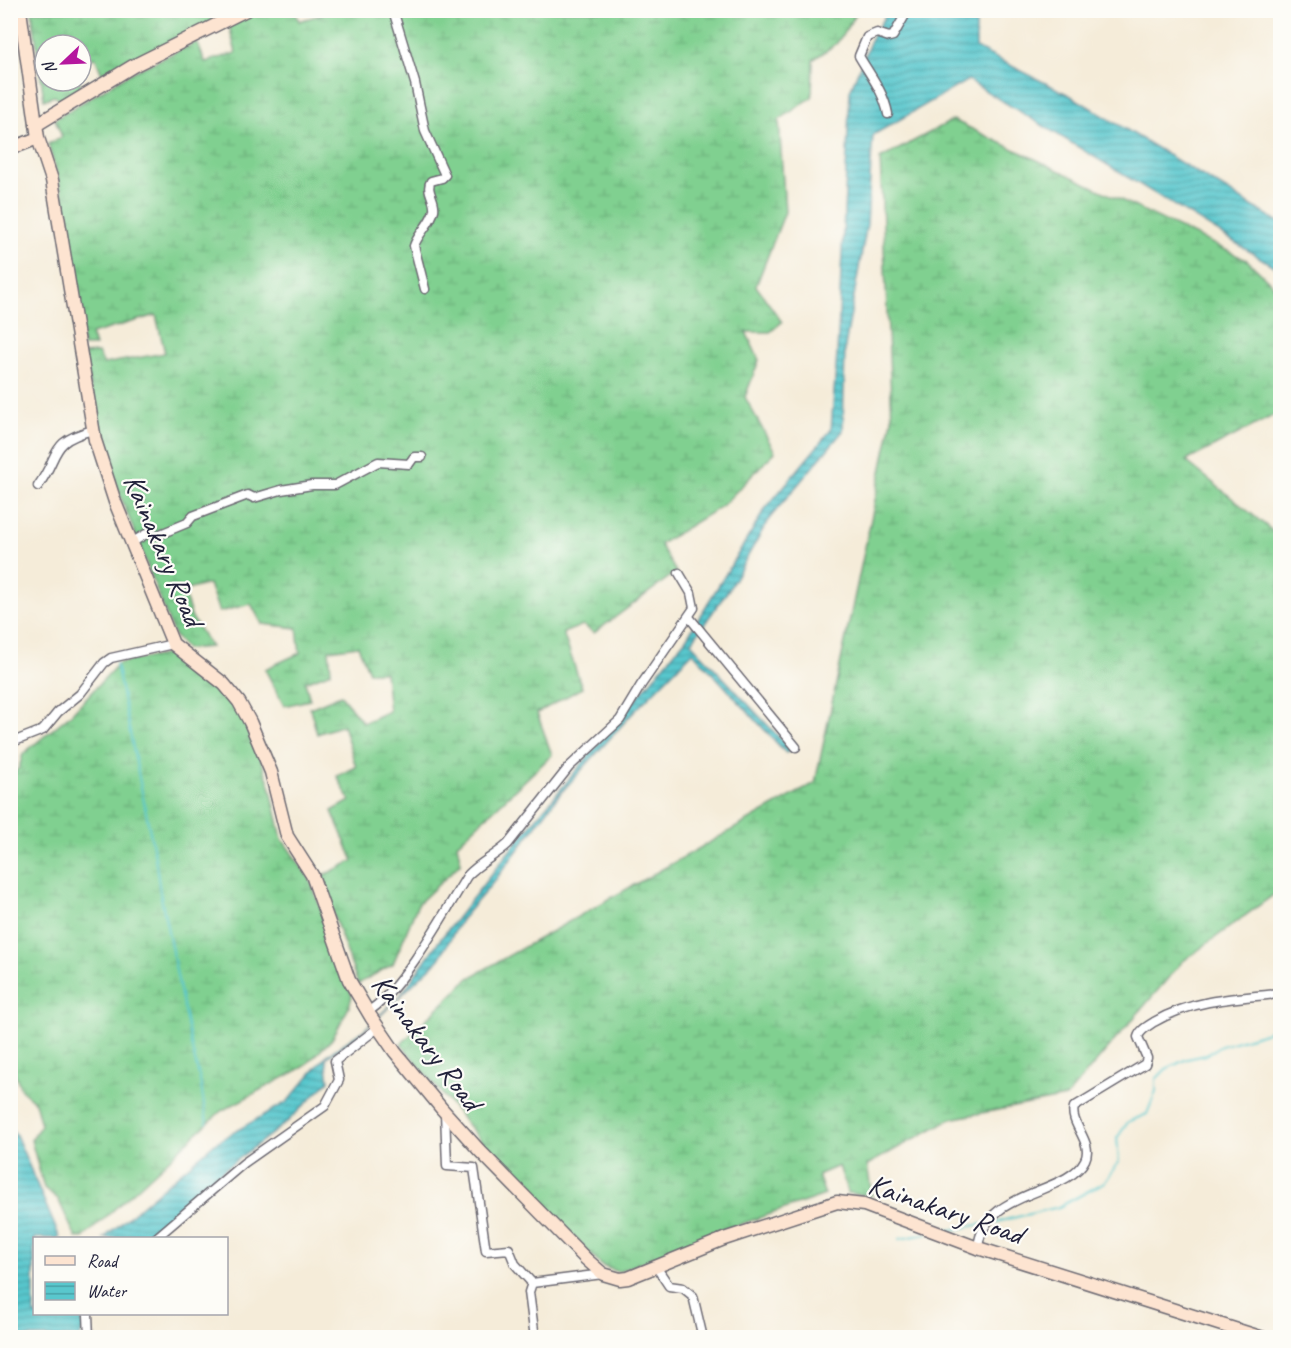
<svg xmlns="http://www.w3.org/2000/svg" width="1291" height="1348" font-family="Caveat,sans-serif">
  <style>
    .wetland { fill: url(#wetland-marsh); stroke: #517966; stroke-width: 1.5 }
    .water { fill: url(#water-rules); stroke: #3e7484; stroke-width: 1.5 }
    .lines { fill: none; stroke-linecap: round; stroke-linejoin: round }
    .stream { stroke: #59c7cd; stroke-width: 2 }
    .street-casing { stroke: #6c6972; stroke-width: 11 }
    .secondary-casing { stroke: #6c6972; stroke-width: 15 }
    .street { stroke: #fff; stroke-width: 8 }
    .secondary { stroke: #fde4d1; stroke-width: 12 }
    .labels { text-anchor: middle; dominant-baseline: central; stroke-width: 4.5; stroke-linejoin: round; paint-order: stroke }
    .street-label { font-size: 30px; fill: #22223b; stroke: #fdfcf7 }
  </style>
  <defs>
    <pattern id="wetland-marsh" width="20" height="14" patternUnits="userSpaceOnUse" patternTransform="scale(1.5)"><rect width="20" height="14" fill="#80d090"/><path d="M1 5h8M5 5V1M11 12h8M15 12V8" fill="none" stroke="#6eb27d"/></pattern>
    <pattern id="water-rules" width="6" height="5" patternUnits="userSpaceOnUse" patternTransform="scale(1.5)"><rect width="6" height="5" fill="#59c7cd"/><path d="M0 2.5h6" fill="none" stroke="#49a1a8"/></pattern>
  </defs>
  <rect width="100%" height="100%" fill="#fdfcf7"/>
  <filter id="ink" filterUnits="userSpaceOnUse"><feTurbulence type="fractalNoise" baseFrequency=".0167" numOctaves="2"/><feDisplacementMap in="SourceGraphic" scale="12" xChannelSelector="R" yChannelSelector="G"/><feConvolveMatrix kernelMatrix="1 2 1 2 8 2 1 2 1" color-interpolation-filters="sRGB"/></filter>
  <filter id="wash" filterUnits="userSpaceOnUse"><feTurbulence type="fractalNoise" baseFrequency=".008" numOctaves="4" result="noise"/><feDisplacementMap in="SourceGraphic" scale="24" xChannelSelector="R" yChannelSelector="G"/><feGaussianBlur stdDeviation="1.35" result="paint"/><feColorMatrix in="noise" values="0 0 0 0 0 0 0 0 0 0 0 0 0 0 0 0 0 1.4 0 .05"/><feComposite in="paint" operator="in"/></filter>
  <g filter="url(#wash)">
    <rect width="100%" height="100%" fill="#f5ecd9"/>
    <g class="wetland">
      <path d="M336 10 858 11 837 43 813 60 812 97 779 120 785 212 756 286 782 322 770 332H746L759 360 745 397 775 452 722 506 660 544 676 572 594 633 583 625 563 633 582 688 537 713 552 755 457 844 461 863 418 904 393 964 358 984 320 877 353 861 332 811 350 801 337 776 356 767 343 725 317 734 310 708 341 695 363 723 389 711 385 672H369L358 646 329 650 331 672 305 682 310 700 284 706 265 669 300 653 297 628 262 624 251 604 219 612 209 584 183 591 192 618 211 647 186 649 174 635 102 448 84 354 98 353 104 364 165 353 156 315 91 334 95 346H83L63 195 48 144 62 137 55 119 131 73 197 42 205 62 236 53 229 25 254 11H295L299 21Z"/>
      <path d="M32 11H234L103 77 95 57 81 67V45H45V81H80L81 90 63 101 54 96 44 100Z"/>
      <path d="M953 120 1247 260 1280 292V412L1186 461 1280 537V890L1182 962 1066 1097 950 1119 867 1165 872 1196 848 1193 839 1166 818 1175 825 1195 727 1229 618 1272 602 1266 486 1147 401 1044 469 978 815 783 892 420 880 159Z"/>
      <path d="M174 653 224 692 237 707 255 743 270 785 282 839 310 879 352 996 349 1007 332 1039 304 1067 221 1111 83 1238H76L58 1199 44 1188 31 1140 41 1125 35 1102 21 1090 11 1061 10 777 19 768 23 754 71 714 119 663Z"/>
    </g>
    <g class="water">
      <path d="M888 11H976V48L1071 96 1280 223V270L968 80 873 135 867 224 845 346 843 431 769 519 729 589 691 643 791 750 786 753 693 652 631 715 559 795 496 879 461 920 439 959 360 1035 326 1058 329 1081 286 1123 218 1174 148 1238H104L215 1143 287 1102 327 1055 365 1029 400 996 439 941 519 839 686 639 766 508 831 430 837 354 850 91 873 35Z"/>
      <path d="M10 1127 16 1135 60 1238H34V1314H82L83 1330 80 1337H11Z"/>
    </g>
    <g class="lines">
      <g class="stream">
        <path d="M116 663 155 857 160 892 192 1049 200 1080 207 1123"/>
        <path d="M992 1223 1059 1207 1105 1182 1119 1162 1117 1138 1128 1122 1147 1114 1156 1091V1079L1166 1069 1187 1059 1206 1055 1221 1046 1265 1033 1280 1024"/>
        <path d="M945 1231 983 1224"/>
        <path d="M899 1239 927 1234"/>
      </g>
    </g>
  </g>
  <g filter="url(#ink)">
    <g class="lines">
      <g class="street-casing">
        <g id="street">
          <path d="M393 10 415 83 425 131 445 175 442 178 431 181C425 191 436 199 434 210 431 224 418 233 414 246L425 289"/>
          <path d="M888 114C884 92 870 75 859 56L867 37 877 33 889 37 893 36 908 10"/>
          <path d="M38 486C61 454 48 442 93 430"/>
          <path d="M131 543 146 534 158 535 187 523 193 516 248 495 254 498 281 490 312 485H335L378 462 409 464 414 457H422"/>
          <path d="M689 617 796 747"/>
          <path d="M10 743 43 730 58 712 80 694 104 663 111 658 173 644"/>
          <path d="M367 1012C399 995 447 909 467 876 481 861 494 857 508 844L569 767 620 720 641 685 694 608 691 593 679 573"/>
          <path d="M445 1112 447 1166 474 1168 486 1251 509 1249 515 1264 532 1283"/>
          <path d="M156 1238 244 1163 325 1106 339 1080 335 1061 379 1027"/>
          <path d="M978 1248C983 1189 1067 1196 1085 1160 1094 1142 1069 1124 1074 1107L1145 1064 1147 1058 1138 1037C1140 1030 1148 1026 1154 1022 1194 999 1236 998 1280 994"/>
          <path d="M657 1268 669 1286 683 1288 693 1296 703 1338"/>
          <path d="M88 1314 89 1338"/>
          <path d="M535 1338 529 1292 532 1283 603 1274"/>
        </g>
      </g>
      <g class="secondary-casing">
        <g id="secondary">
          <path d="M20 10 38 138 52 180 95 440 115 502 173 644 224 684 239 702 250 722 271 772 287 836 312 875 349 980 371 1017 395 1052 442 1109 479 1150 586 1259 603 1274 620 1279 628 1278 724 1239 837 1202 864 1205 978 1248 1263 1338"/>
          <path d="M36 125 133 66 246 10"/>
          <path d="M10 149 38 138"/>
        </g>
      </g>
      <use href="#street" class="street"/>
      <use href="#secondary" class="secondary"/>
    </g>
  </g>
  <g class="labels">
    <g class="street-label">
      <text transform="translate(164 550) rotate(67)">Kainakary Road</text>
      <text transform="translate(427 1042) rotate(53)">Kainakary Road</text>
      <text transform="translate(946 1209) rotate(19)">Kainakary Road</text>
    </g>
  </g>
  <rect width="1291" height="1348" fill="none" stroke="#fdfcf7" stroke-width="36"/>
  <rect x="33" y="1237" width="195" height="78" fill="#fdfcf7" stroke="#a5a5ac" stroke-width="1.5"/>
  <rect x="45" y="1256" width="30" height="9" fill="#fde4d1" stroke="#a5a5ac" stroke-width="1.5"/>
  <text x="87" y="1267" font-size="18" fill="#22223b">Road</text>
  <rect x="45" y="1282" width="30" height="18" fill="url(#water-rules)" stroke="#a5a5ac" stroke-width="1.5"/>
  <text x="87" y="1297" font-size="18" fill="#22223b">Water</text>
  <g transform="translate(63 63) rotate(247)"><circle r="28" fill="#fdfcf7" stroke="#a5a5ac" stroke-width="1.5"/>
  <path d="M0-4.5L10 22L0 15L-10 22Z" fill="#b5179e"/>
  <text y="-9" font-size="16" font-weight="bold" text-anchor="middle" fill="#22223b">N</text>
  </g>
</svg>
